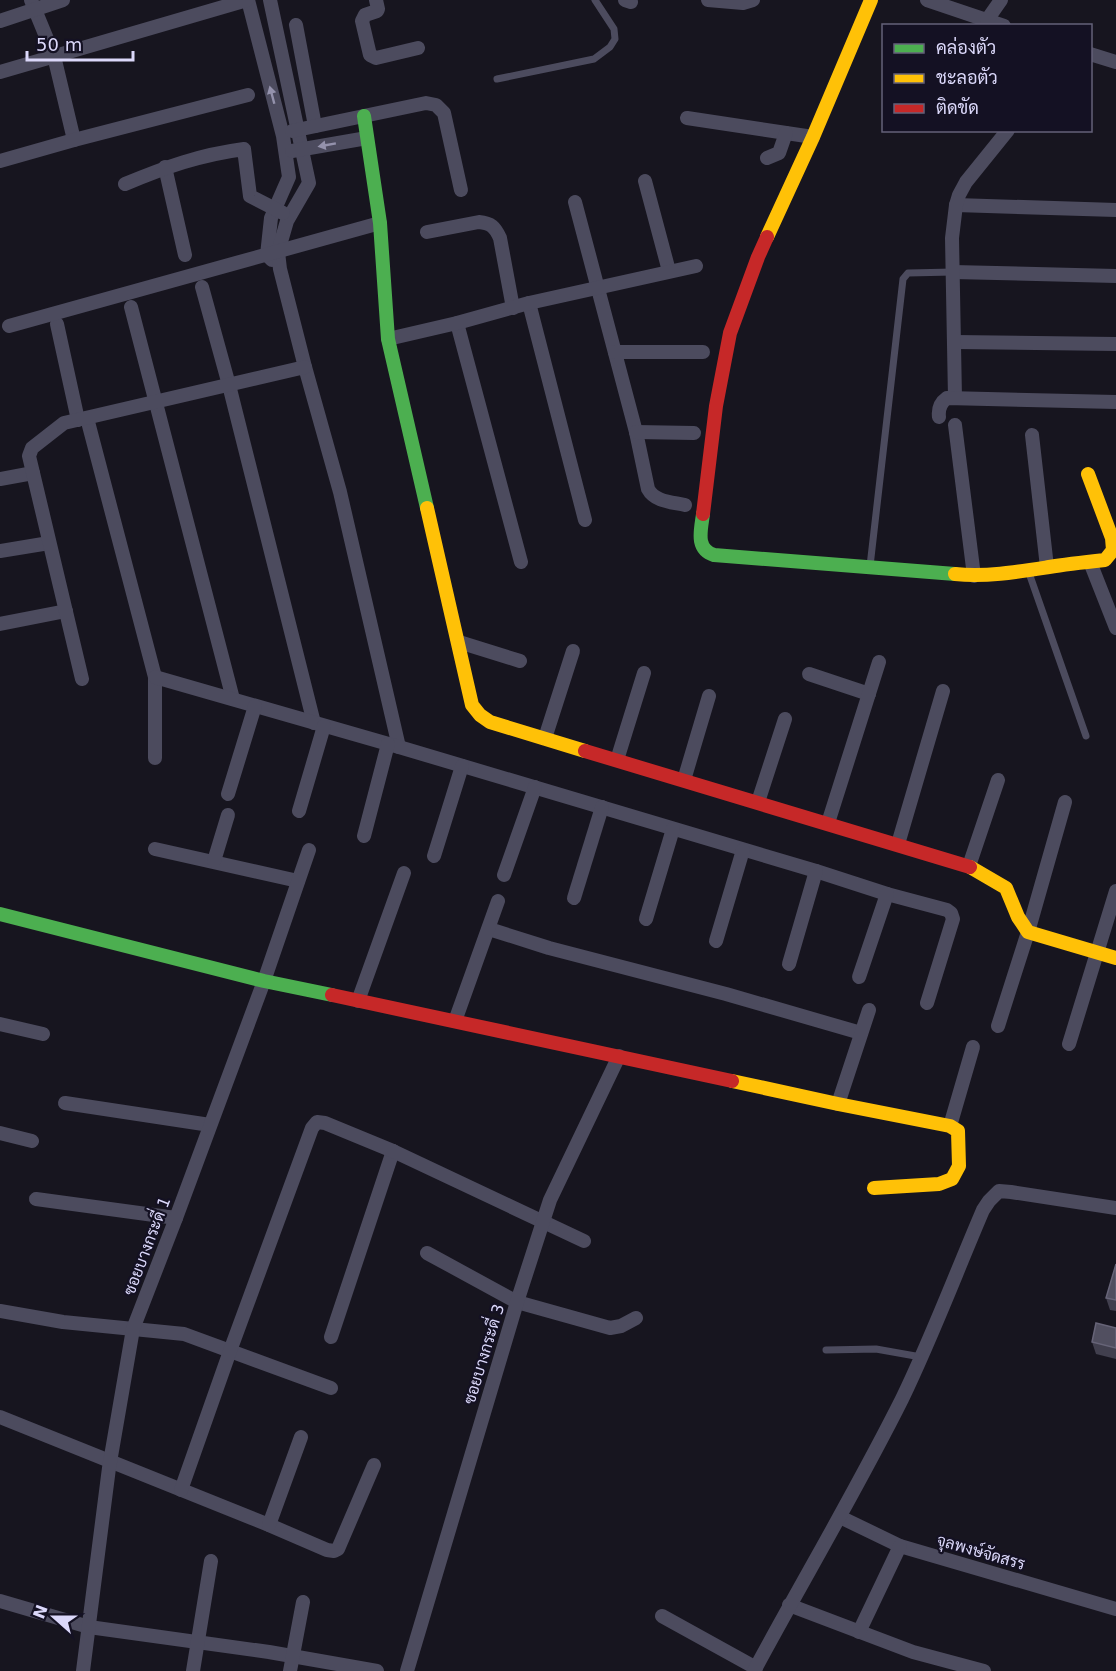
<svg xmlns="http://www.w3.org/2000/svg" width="1116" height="1671" font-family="'DejaVu Sans',Sarabun,sans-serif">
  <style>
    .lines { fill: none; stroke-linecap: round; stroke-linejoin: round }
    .lane { stroke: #4c4b5e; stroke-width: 7 }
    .street { stroke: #4c4b5e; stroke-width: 14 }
    .fast { stroke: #4caf50; stroke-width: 14 }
    .slow { stroke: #ffc107; stroke-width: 14 }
    .jam { stroke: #c62828; stroke-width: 14 }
    .wall { fill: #413f4e }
    .building { fill: #514f60; stroke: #676478; stroke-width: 1.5 }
    .oneway { fill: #9492ac }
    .labels { text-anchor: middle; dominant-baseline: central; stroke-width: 4.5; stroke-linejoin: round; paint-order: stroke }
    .street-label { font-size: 16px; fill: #dbd8fa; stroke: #141123 }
  </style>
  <rect width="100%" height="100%" fill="#17151f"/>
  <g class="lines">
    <g class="lane">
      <path d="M497 79 594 59 610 47 615 39 614 29 595 0"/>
      <path d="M870 566 903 279 908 273 953 272"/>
      <path d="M1029 573 1086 736"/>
      <path d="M826 1350 876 1349 921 1357"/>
    </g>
    <g class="street">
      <path d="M31 0 54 56 74 140"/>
      <path d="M248 0 283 136 289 177 271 218 267 255 272 260"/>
      <path d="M270 0 309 183 287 221 278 252 280 269 305 367 340 492 399 747"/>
      <path d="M376 0 378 9 377 11 365 15 362 21 370 55 376 58 418 48"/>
      <path d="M625 0 631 2"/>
      <path d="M708 0 743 3 753 0"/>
      <path d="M927 0 1004 26"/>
      <path d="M987 20 1001 0"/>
      <path d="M0 21 63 0"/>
      <path d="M296 25 315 126"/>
      <path d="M1090 54 1116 62"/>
      <path d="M0 72 247 0"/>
      <path d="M687 118 813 137"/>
      <path d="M292 131 426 103 436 105 444 113 461 190"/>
      <path d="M292 151 367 138"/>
      <path d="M767 158 779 153 786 133"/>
      <path d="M0 161 74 140 248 95"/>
      <path d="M165 167 185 255"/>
      <path d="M645 181 669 271"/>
      <path d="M125 184C166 167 199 155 244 149L250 196 283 213"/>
      <path d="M575 202 636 432 648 489C655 502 672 502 685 505"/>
      <path d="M956 205 1116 210"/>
      <path d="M427 232 479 222C491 223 495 227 500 238L513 308"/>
      <path d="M953 272 1116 276"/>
      <path d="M202 287 229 385 314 723"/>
      <path d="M529 303 585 520"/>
      <path d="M131 307 233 699"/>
      <path d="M457 323 521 562"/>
      <path d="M57 324 78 420"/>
      <path d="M9 326 380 223"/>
      <path d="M388 339 457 323 529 303 696 266"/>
      <path d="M955 342 1116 344"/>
      <path d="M615 352H703"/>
      <path d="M955 398 952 238 956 205 959 195 966 182 1008 130"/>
      <path d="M939 417C938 409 940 403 947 398L1116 402"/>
      <path d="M87 418 155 677V758"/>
      <path d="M955 425 974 576"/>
      <path d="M636 432 694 433"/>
      <path d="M1032 435 1047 567"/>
      <path d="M0 479 33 473"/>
      <path d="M0 551 49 543"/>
      <path d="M1090 562 1116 628"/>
      <path d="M0 624 66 611"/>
      <path d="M459 642 520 661"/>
      <path d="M809 674 869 694"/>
      <path d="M155 677 399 747 816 871 887 894 947 910 951 913 953 919 927 1003"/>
      <path d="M82 679 29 456 32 448 64 423 305 367"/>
      <path d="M545 738 573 651"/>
      <path d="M617 760 644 673"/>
      <path d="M684 780 709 696"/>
      <path d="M228 794 255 706"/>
      <path d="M758 802 785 719"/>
      <path d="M299 811 324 726"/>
      <path d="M828 823 879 662"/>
      <path d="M364 836 388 744"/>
      <path d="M898 844 943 691"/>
      <path d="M155 849 298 881"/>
      <path d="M434 856 462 766"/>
      <path d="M214 861 228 815"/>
      <path d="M969 866 998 780"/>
      <path d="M504 875 535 787"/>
      <path d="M574 898 602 807"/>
      <path d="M646 919 673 829"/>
      <path d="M489 929 549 948 726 994 861 1033"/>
      <path d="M716 941 743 850"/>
      <path d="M789 964 816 871"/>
      <path d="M859 977 887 894"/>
      <path d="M358 1001 404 873"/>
      <path d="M455 1021 498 901"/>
      <path d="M0 1024 43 1034"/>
      <path d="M998 1026 1028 932 1065 802"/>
      <path d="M1069 1044 1116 891"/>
      <path d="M65 1103 210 1125"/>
      <path d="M838 1104 869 1010"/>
      <path d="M950 1126 973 1047"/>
      <path d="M0 1133 32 1141"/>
      <path d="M36 1199 176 1218"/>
      <path d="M427 1253 517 1302 610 1328 621 1326 636 1318"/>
      <path d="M0 1311 63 1322 184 1334 331 1388"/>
      <path d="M331 1337 393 1151"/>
      <path d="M0 1417 269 1525 327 1550 334 1551 338 1549 374 1465"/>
      <path d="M181 1490 230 1351 312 1128 317 1122 325 1123 393 1151 584 1241"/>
      <path d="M840 1517 900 1546 1116 1609"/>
      <path d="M269 1525 301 1437"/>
      <path d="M0 1601 89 1627 269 1652 377 1671"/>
      <path d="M789 1605 913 1652 984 1671"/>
      <path d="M662 1616 756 1668"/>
      <path d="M859 1632 900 1546"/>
      <path d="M83 1671 109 1468 133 1329 176 1218 264 981 309 850"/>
      <path d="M193 1671 211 1561"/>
      <path d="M290 1671 303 1602"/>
      <path d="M407 1671 517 1302 550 1200 619 1056"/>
      <path d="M754 1671C803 1580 856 1491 902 1399 932 1337 956 1273 983 1210L989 1201 999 1191 1011 1192 1116 1208"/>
    </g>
    <g class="fast">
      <path d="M364 116 380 223 388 339 427 508"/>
      <path d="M703 514C701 530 695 549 714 555L955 574"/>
      <path d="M0 914 264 981 332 995"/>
    </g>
    <g class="slow">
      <path d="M767 237 813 137 871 0"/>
      <path d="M427 508 472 705 480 715 490 722 585 751"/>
      <path d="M955 574C987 577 1017 572 1049 567 1067 564 1086 562 1105 560L1113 550 1112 538 1088 474"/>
      <path d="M970 867 1006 888 1018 917 1028 932 1116 958"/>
      <path d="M732 1081 838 1104 950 1126 958 1131 959 1166 952 1179 939 1184 874 1188"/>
    </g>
    <g class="jam">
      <path d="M703 514 716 406 730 333 758 257 767 237"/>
      <path d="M585 751 970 867"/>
      <path d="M332 995 732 1081"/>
    </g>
  </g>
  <g class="wall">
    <path d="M1116 1264V1311L1110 1310 1106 1298Z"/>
    <path d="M1116 1328V1359L1096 1354 1092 1342Z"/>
  </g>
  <g class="building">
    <path d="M1116 1264V1300L1106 1298Z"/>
    <path d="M1096 1323 1116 1328V1348L1092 1342Z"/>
  </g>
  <defs><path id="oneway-solid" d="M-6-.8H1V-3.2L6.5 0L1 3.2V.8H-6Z" transform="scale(1.5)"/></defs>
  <g class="oneway">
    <use href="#oneway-solid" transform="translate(272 95) rotate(-105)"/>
    <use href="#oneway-solid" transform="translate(327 145) rotate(170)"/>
  </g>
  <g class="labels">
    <g class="street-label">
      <text transform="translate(147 1246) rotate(-69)">ซอยบางกระดี่ 1</text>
      <text transform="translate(484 1354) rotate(-73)">ซอยบางกระดี่ 3</text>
      <text transform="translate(981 1552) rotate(16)">จุลพงษ์จัดสรร</text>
    </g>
  </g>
  <rect x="882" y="24" width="210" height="108" fill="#141123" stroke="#646179" stroke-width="1.5"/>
  <rect x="894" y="44" width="30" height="9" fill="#4caf50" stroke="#646179" stroke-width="1.5"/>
  <text x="936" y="54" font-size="18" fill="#dbd8fa">คล่องตัว</text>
  <rect x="894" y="74" width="30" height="9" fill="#ffc107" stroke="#646179" stroke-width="1.5"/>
  <text x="936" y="84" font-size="18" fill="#dbd8fa">ชะลอตัว</text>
  <rect x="894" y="104" width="30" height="9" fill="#c62828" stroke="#646179" stroke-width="1.5"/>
  <text x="936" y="114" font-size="18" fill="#dbd8fa">ติดขัด</text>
  <g transform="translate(54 1617) rotate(291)" stroke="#141123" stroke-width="4.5" paint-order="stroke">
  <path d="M0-4.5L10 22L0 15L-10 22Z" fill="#dbd8fa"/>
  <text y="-9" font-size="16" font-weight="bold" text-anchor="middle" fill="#dbd8fa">N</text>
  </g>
  <path d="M27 51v9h106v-9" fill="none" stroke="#dbd8fa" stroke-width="3"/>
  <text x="36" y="51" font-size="18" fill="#dbd8fa" stroke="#141123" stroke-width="4.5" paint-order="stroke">50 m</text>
</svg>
